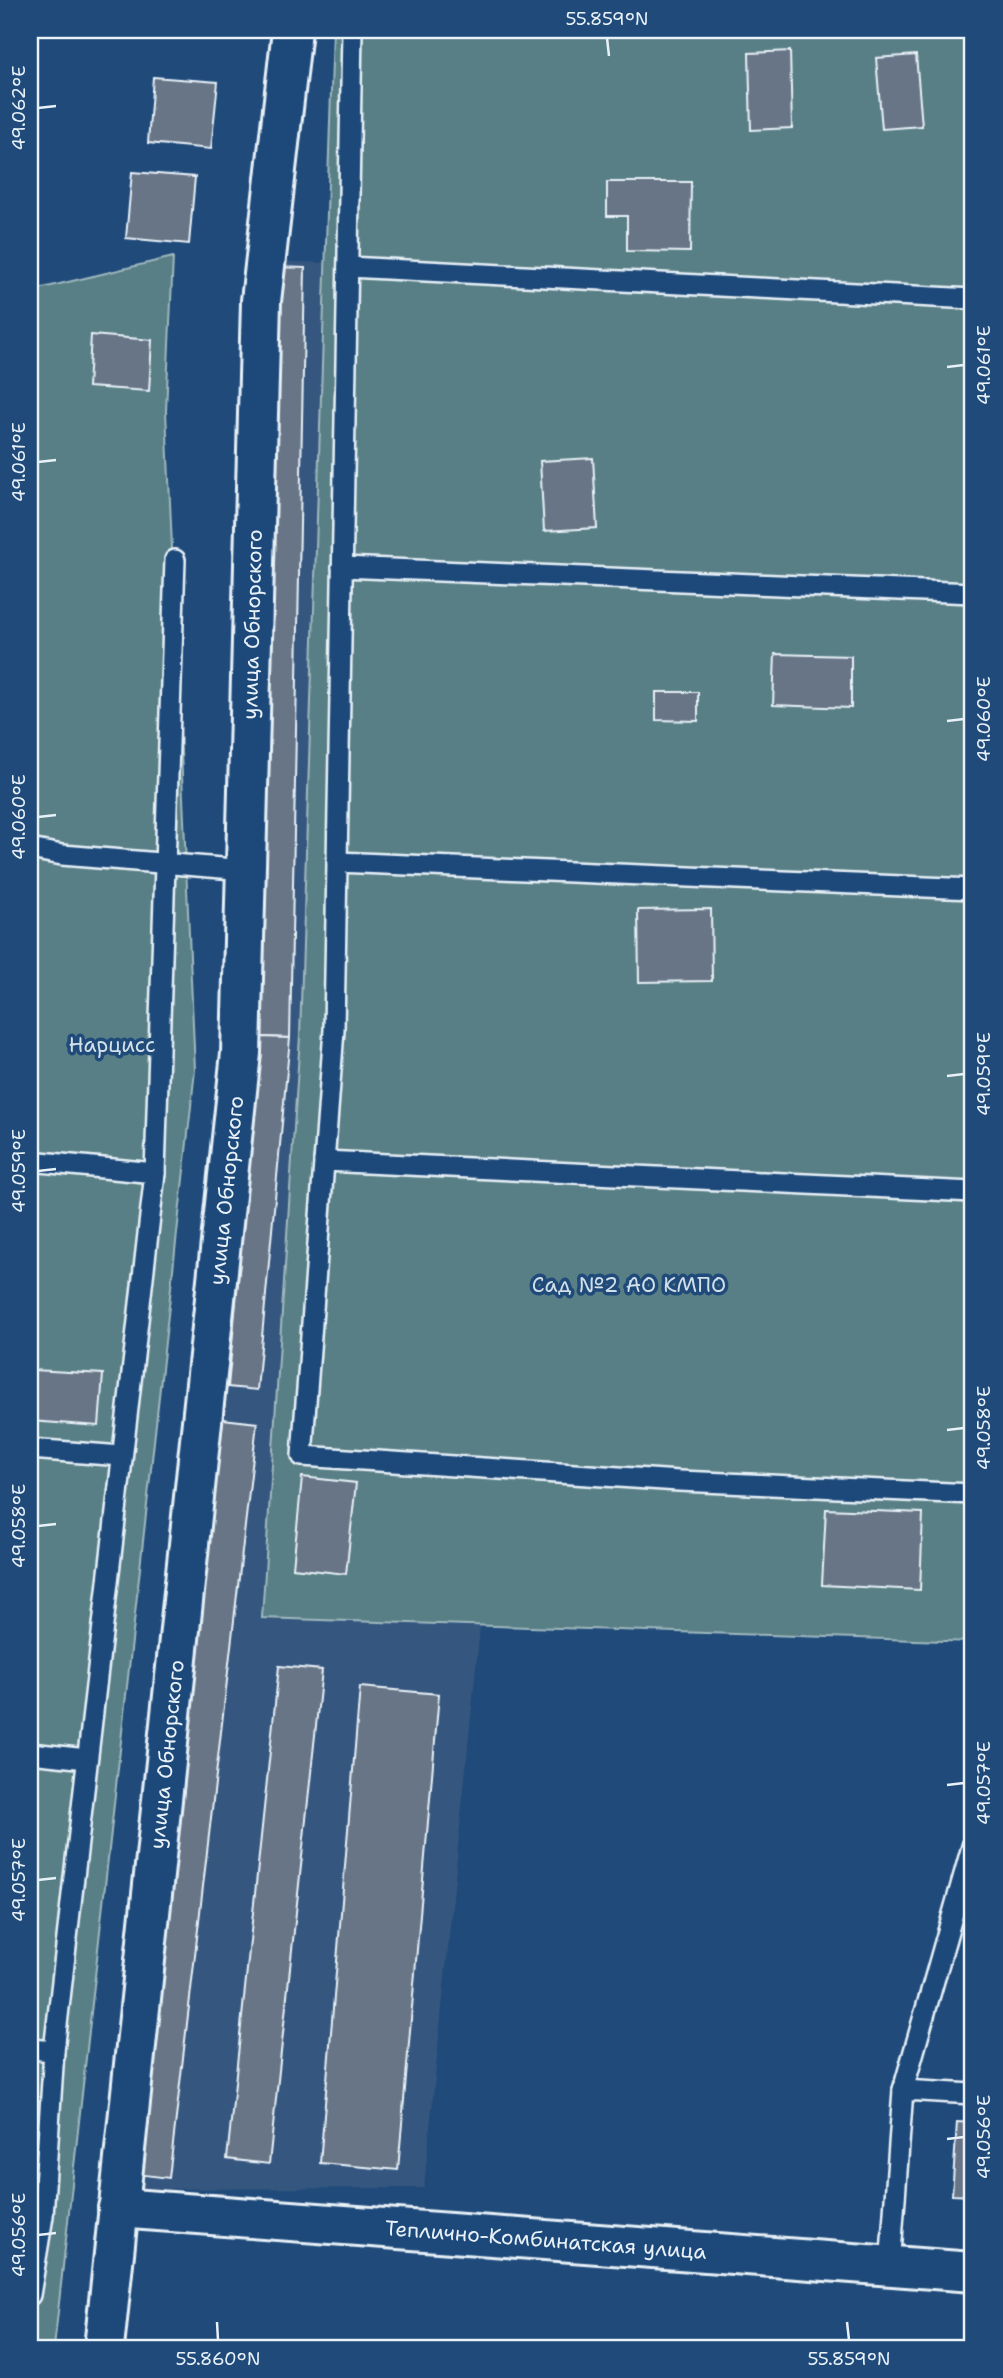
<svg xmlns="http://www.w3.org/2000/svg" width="1003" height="2378" font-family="'Shantell Sans',sans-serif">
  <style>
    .built { fill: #35577e }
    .green { fill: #587f85; stroke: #a0b8be; stroke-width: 2 }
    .building { fill: #677587; stroke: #e8f1f8; stroke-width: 2 }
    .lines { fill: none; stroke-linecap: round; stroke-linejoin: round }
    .lane-casing { stroke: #e8f1f8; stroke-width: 24 }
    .street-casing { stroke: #e8f1f8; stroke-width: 44 }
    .lane { stroke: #1f4a7a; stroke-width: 19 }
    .street { stroke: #1f4a7a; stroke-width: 38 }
    .ticks { fill: none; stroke: #e8f1f8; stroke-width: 2.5 }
    .labels { text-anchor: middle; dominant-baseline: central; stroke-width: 7; stroke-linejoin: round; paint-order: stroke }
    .street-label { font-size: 21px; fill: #e8f1f8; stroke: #1f4a7a }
    .park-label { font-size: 21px; fill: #d2e0e7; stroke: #1f4a7a }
    .neatline { fill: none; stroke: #e8f1f8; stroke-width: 2.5 }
    .ticks-label { font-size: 18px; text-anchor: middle; fill: #e8f1f8 }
  </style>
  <rect width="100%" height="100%" fill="#1f4a7a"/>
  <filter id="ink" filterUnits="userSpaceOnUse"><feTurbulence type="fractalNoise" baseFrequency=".0143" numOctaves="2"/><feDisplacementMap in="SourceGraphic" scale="14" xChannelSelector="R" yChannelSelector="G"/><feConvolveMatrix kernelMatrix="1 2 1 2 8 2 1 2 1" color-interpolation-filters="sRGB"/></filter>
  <g filter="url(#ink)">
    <path class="built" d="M271 261 326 263 300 1036 262 1618 480 1627 424 2188 127 2189 255 1039Z"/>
    <g class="green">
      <path d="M333 30H973V1642L262 1618 300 1036Z"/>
      <path d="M173 257 166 411 195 1070 54 2348H30V291Z"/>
    </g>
    <g class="building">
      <path d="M790 51 792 128 751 130 749 53Z"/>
      <path d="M916 55 922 126 882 129 876 58Z"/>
      <path d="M153 77 218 82 211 149 148 143Z"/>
      <path d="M132 172 195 177 189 244 126 238Z"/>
      <path d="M607 182H691L690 252 627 251V216H607Z"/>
      <path d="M276 267 305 268 290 1038 261 1037Z"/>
      <path d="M91 335 152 340 149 391 88 387Z"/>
      <path d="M593 458 597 528 544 531 540 461Z"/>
      <path d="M775 654 851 656V708L773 705Z"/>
      <path d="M656 692H698V721L656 720Z"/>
      <path d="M711 909 712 981 639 982 638 910Z"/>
      <path d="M261 1037 290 1038 257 1390 228 1387Z"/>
      <path d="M33 1370 103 1374 99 1426 30 1421Z"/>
      <path d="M223 1419 257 1423 169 2178 136 2174Z"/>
      <path d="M302 1477 356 1483 346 1574 293 1568Z"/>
      <path d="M826 1509 923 1513 920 1590 822 1585Z"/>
      <path d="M279 1666 322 1670 269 2164 227 2159Z"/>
      <path d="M360 1687 439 1694 398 2170 320 2163Z"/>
      <path d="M957 2122 973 2123V2196L952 2195Z"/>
    </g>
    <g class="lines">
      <g class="lane-casing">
        <g id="lane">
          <path d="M352 30 334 1030 302 1456 679 1481 973 1494"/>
          <path d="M348 267 973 299"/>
          <path d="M342 567 973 593"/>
          <path d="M30 849 62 855 246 870"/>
          <path d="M337 862 973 889"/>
          <path d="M30 1161 155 1173"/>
          <path d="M324 1161 973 1192"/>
          <path d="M30 1449 122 1456"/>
          <path d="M30 1753 87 1759"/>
          <path d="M30 2049 54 2051"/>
          <path d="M903 2090 973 1843"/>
          <path d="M890 2267 903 2090 973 2094"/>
          <path d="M30 2295 43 2216 54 2051 155 1173 175 560"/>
        </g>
      </g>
      <g class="street-casing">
        <g id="street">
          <path id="s1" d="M118 2208 973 2272"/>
          <path id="s2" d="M104 2348 241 1053 261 301 292 30"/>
        </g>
      </g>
      <use href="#lane" class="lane"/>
      <use href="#street" class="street"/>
    </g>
  </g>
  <path class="ticks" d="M607 38 609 56M38 108 56 106M947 367 964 365M38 462 56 460M947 721 964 719M38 817 56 815M947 1076 964 1074M38 1171 56 1169M947 1430 964 1428M38 1526 56 1524M947 1785 964 1783M38 1880 56 1878M947 2139 964 2137M38 2235 56 2233M217 2322 218 2340M847 2322 849 2340"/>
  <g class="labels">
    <g class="street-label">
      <text stroke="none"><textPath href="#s2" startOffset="1731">улица Обнорского</textPath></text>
      <text stroke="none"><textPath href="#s2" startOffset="1164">улица Обнорского</textPath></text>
      <text stroke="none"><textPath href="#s2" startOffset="597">улица Обнорского</textPath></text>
      <text stroke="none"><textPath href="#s1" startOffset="429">Теплично-Комбинатская улица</textPath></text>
    </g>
    <g class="park-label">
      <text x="112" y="1045">Нарцисс</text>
      <text x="629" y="1285">Сад №2 АО КМПО</text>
    </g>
  </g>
  <rect width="1003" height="2378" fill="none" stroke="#1f4a7a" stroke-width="77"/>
  <rect x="38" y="38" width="926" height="2302" class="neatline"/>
  <g class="ticks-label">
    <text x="607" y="25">55.859°N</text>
    <text transform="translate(19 108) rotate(-90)" y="6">49.062°E</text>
    <text transform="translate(984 365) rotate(-90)" y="6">49.061°E</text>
    <text transform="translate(19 462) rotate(-90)" y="6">49.061°E</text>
    <text transform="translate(984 719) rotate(-90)" y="6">49.060°E</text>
    <text transform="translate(19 817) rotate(-90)" y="6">49.060°E</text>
    <text transform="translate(984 1074) rotate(-90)" y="6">49.059°E</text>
    <text transform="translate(19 1171) rotate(-90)" y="6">49.059°E</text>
    <text transform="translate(984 1428) rotate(-90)" y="6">49.058°E</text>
    <text transform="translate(19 1526) rotate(-90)" y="6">49.058°E</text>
    <text transform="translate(984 1783) rotate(-90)" y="6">49.057°E</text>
    <text transform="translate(19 1880) rotate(-90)" y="6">49.057°E</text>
    <text transform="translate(984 2137) rotate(-90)" y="6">49.056°E</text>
    <text transform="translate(19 2235) rotate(-90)" y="6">49.056°E</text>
    <text x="218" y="2365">55.860°N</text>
    <text x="849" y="2365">55.859°N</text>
  </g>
</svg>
